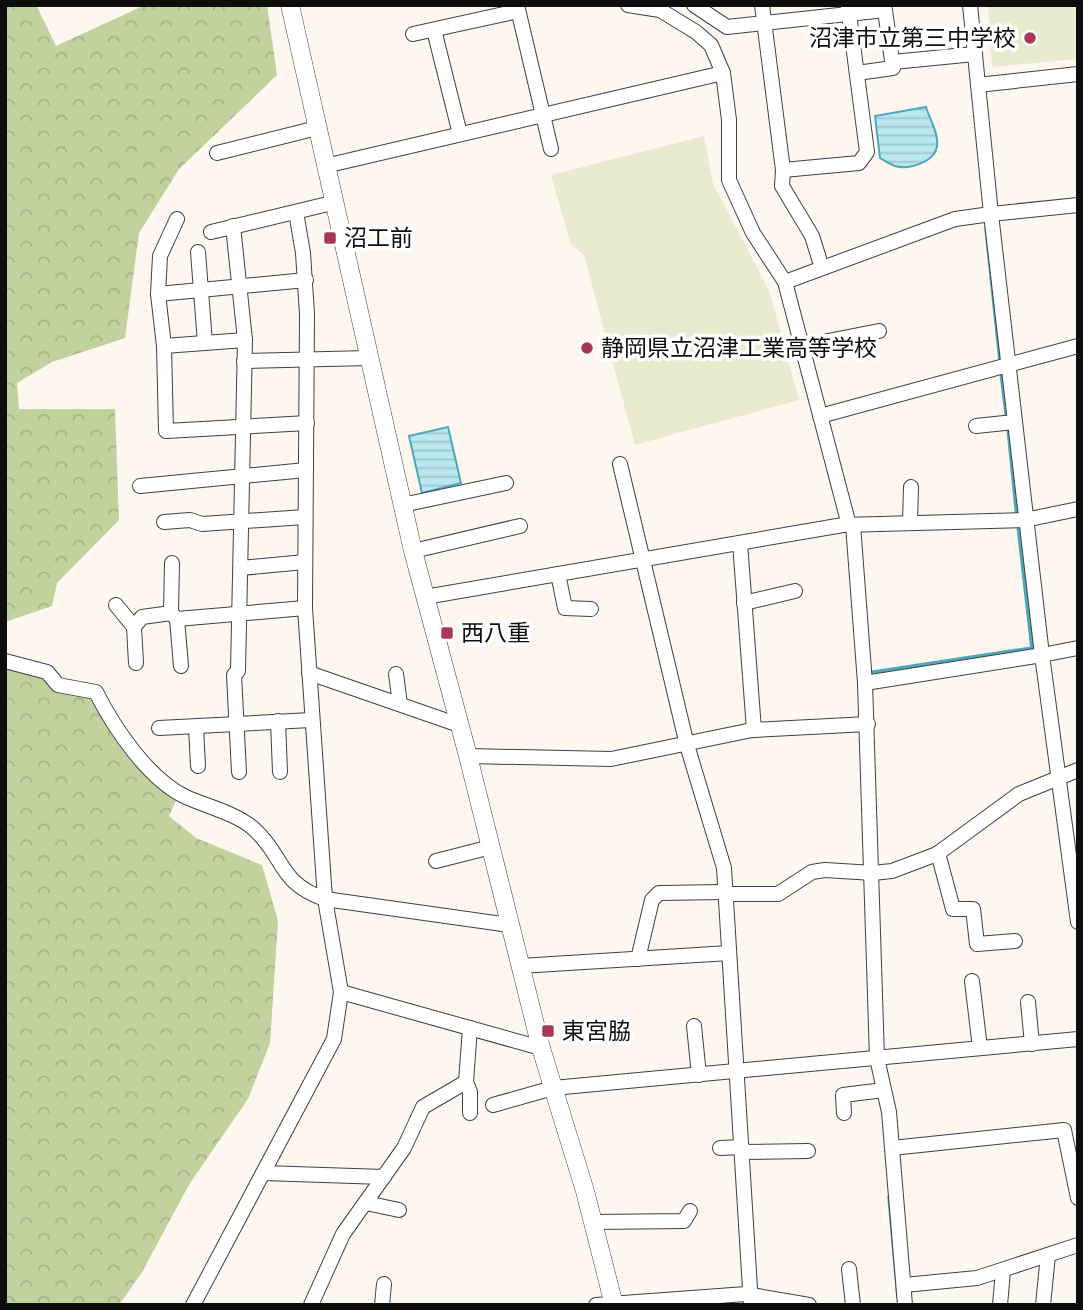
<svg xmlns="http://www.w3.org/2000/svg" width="1083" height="1310" font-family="Bitter,'Noto Sans JP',serif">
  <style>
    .forest { fill: url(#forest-crowns) }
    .pitch { fill: #e8ebcd }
    .water { fill: url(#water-rules); stroke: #4ba9bb; stroke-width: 2 }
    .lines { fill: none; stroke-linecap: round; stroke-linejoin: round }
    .stream { stroke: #4ba9bb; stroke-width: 3.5 }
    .minor-casing { stroke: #404040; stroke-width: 16 }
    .tertiary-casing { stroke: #404040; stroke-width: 19 }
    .minor { stroke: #fff; stroke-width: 14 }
    .tertiary { stroke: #fff; stroke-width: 18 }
    .poi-dot { fill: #aa3758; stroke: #fff; stroke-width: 2.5 }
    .labels { text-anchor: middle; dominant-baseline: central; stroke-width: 7; stroke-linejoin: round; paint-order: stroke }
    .poi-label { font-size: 23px; fill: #0d0d0d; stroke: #fff; text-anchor: start }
  </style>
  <defs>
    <pattern id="forest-crowns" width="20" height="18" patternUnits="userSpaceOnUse" patternTransform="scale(1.75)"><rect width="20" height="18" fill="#c1d29e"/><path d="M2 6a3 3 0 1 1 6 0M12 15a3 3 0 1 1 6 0" fill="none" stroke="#a5b387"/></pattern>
    <pattern id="water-rules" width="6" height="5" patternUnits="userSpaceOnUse" patternTransform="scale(1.75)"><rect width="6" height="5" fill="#bae7ee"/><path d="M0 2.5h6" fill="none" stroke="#9fc5cb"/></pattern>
  </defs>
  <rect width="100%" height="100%" fill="#fdf7ef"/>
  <g class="forest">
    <path d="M5 5H36L56 46 145 5H267L277 75 179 169 139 233 125 338 52 362 17 383 19 409H115L119 520 57 583 52 606 5 622Z"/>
    <path d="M5 666 99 697 178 796 169 816 196 838 262 865 278 921 270 1043 248 1099 190 1183 142 1272 119 1305H5Z"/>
  </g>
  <g class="pitch">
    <path d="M988 5H1078V59L992 67Z"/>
    <path d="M704 136 713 184 769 290 799 400 635 445 584 255 571 245 551 175Z"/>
  </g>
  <g class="water">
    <path d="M926 107C929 118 939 134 937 145 936 162 909 170 895 166 891 165 885 161 880 158L875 116Z"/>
    <path d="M448 427 461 483 422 493 409 436Z"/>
  </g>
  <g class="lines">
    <g class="stream">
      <path d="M986 228 1000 361"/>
      <path d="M1001 373 1007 421"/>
      <path d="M1008 428 1017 518"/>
      <path d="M867 673 1032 648 1018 526"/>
      <path d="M889 1197 898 1297"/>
    </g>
    <g class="minor-casing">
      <g id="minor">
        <path d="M517 5 551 149"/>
        <path d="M628 5 660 10 696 32 711 45 723 73 729 120V180L753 233 785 282 849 525"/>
        <path d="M694 5 727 27 885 10 893 68 857 73"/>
        <path d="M762 5 783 170 782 186 812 236 822 268"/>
        <path d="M434 30 460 134"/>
        <path d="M413 34 518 11"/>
        <path d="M893 62 975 54"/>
        <path d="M978 85 1078 74"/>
        <path d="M217 153 317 128"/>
        <path d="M325 166 723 73"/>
        <path d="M783 170 859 163 867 152 848 6"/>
        <path d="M177 219 160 256 158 294 164 346 166 431 307 423"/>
        <path d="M233 226 245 340 238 671 234 675 239 772"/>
        <path d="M211 232 332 203"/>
        <path d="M198 252 205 343"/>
        <path d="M785 282 955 219 991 214 970 5"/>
        <path d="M158 294 306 280"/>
        <path d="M164 346 245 340"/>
        <path d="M802 346 879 331"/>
        <path d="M244 361 369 358"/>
        <path d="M820 416 1078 346"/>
        <path d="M976 426 1014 422"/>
        <path d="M620 464 687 745 724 868 751 1305"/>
        <path d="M140 486 306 470"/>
        <path d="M402 505 506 483"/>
        <path d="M164 522 190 520 202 524 305 517"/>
        <path d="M910 523 911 487"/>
        <path d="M853 525 865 683"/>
        <path d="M740 543 754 730"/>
        <path d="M413 551 520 526"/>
        <path d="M172 563 171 613 177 619 305 608"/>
        <path d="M241 568 305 562"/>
        <path d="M558 574 565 608 591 609"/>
        <path d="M425 597 843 525 1025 520 1078 509"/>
        <path d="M744 603 795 591"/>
        <path d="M116 605 134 627 142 617 171 613"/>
        <path d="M177 619 181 666"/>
        <path d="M134 627 136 663"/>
        <path d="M1078 648 1042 655 1078 922"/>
        <path d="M5 661 47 672 58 685 96 692C114 728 149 780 186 797 208 807 236 813 254 829 285 857 278 883 325 899L510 925"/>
        <path d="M309 673 459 725"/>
        <path d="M396 674 400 704"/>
        <path d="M278 721 280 772"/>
        <path d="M196 727 198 766"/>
        <path d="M159 728 311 720"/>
        <path d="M468 756 611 759 752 730 868 724"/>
        <path d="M938 853 953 909H973L977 944 1015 941"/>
        <path d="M436 861 491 847"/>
        <path d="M725 894H778L812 872 825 870 873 873 892 871 937 854 1019 794 1078 770"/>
        <path d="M638 959 652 900 659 893 725 892"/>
        <path d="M520 966 729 953"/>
        <path d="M972 981 980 1048"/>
        <path d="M341 992 541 1048"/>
        <path d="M1028 1002 1032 1044"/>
        <path d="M694 1026 699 1075"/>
        <path d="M470 1028 466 1082 470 1092V1113"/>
        <path d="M493 1105 553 1088 1078 1039"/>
        <path d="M844 1113 843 1095 884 1090"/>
        <path d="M720 1148 742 1147"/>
        <path d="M892 1148 1064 1130 1078 1198"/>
        <path d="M742 1152 808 1151"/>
        <path d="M263 1173 384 1177"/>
        <path d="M366 1203 399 1210"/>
        <path d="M593 1222 684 1221 690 1211"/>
        <path d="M849 1269 853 1305"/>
        <path d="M904 1285 977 1278 1078 1245"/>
        <path d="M193 1305 334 1039 341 992 325 899 305 608 307 314 303 253 296 212"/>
        <path d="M311 1305 343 1234 404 1148 423 1107 466 1082"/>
        <path d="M382 1305 384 1284"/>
        <path d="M596 1305 746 1294 809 1305"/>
        <path d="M905 1305 889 1112 877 1058 865 683 1042 655 991 214 1078 205"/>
        <path d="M1000 1305 1003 1271"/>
        <path d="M1043 1305 1048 1255"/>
      </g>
    </g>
    <g class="tertiary-casing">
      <path id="tertiary" d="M290 5 413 551 468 756 541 1048 585 1191 614 1305"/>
    </g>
    <use href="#minor" class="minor"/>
    <use href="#tertiary" class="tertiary"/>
  </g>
  <g class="poi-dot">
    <circle cx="1030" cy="38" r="7"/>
    <rect x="323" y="231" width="14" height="14" rx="3.5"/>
    <circle cx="587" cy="348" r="7"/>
    <rect x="440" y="626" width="14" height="14" rx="3.5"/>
    <rect x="541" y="1024" width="14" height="14" rx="3.5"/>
  </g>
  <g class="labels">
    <g class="poi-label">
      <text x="1016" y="38" text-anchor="end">沼津市立第三中学校</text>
      <text x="344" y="238">沼工前</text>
      <text x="601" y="348">静岡県立沼津工業高等学校</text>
      <text x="461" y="633">西八重</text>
      <text x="562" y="1031">東宮脇</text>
    </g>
  </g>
  <rect width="1083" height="1310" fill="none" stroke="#0d0d0d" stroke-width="14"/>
</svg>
